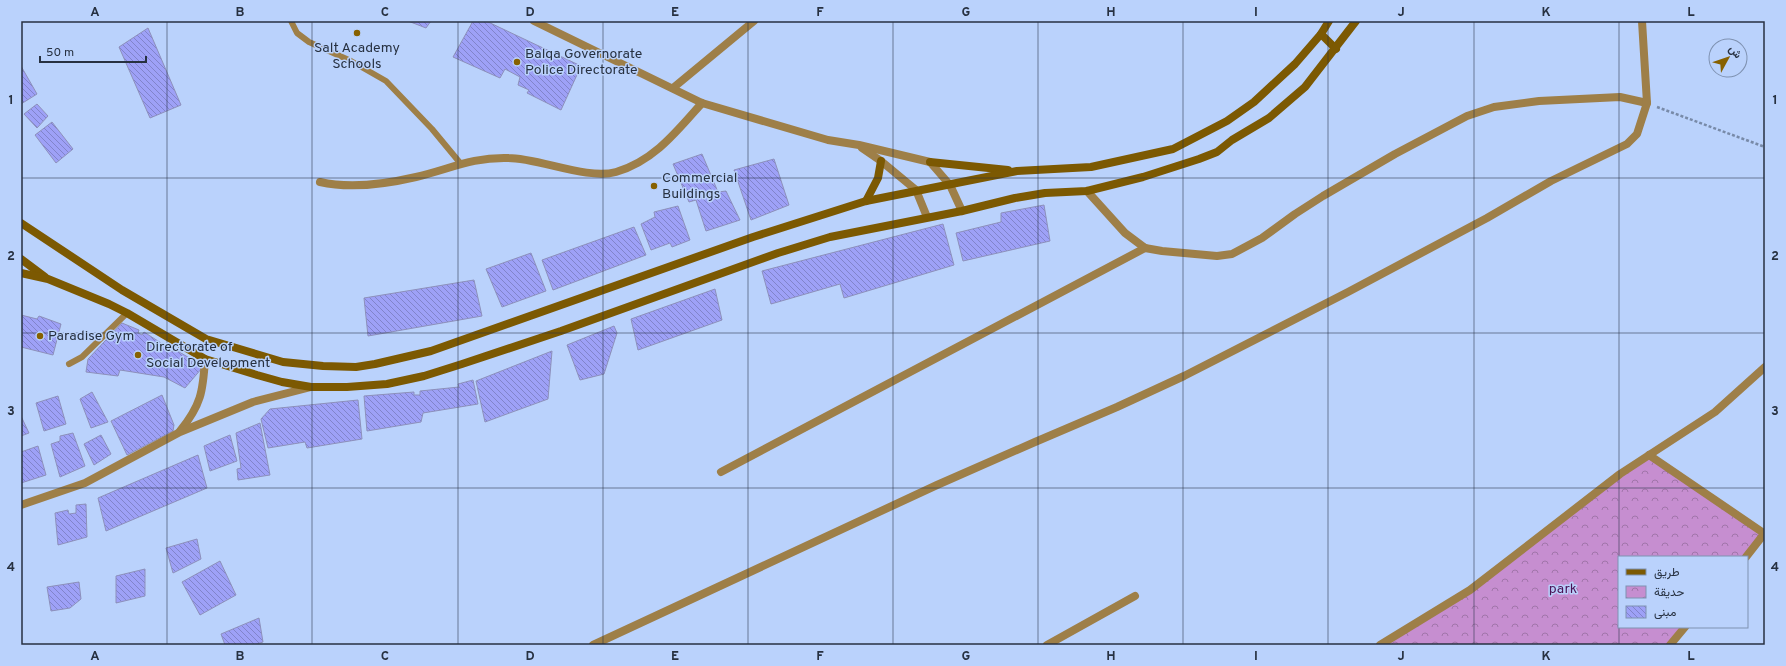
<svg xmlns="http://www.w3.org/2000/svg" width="1786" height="666" font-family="Overpass,Vazirmatn,sans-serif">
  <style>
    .park { fill: url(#park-crowns) }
    .building { fill: url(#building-back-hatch); stroke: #8d90bb }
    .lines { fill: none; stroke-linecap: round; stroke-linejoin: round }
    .path { stroke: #788aa8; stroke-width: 2.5; stroke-dasharray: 3 2; stroke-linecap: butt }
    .lane { stroke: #9e7f48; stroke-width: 6 }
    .street { stroke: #9e7f48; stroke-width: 8 }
    .secondary { stroke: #7c5902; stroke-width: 8 }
    .grid { fill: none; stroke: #273141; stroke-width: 1; stroke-opacity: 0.55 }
    .poi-dot { fill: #876100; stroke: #bad2fc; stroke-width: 1.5 }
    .labels { text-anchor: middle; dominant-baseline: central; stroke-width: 3; stroke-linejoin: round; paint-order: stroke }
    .poi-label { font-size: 14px; fill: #273141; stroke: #bad2fc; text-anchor: start }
    .park-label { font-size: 14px; fill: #4b1155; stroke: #bad2fc }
    .neatline { fill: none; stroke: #273141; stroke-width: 1.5 }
    .grid-label { font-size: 13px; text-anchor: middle; font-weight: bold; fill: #273141 }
  </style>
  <defs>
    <pattern id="park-crowns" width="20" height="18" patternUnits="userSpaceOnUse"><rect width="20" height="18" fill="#c68ed0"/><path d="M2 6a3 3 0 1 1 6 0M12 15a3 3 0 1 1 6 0" fill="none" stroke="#a175aa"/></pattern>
    <pattern id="building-back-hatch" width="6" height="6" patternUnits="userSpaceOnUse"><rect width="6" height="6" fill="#9ea1f7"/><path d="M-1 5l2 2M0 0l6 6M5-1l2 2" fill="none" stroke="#8184ca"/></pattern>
  </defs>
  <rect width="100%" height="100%" fill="#bad2fc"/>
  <path class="park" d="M1649 455 1764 534 1746 557H1619V627H1684L1668 645H1380L1438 610Z"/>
  <g class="building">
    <path d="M408 21H431L426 28Z"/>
    <path d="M473 21H486L581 66 561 110 527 93 529 90 518 85 520 77 505 69 500 78 453 57Z"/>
    <path d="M148 28 181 105 150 118 119 47Z"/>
    <path d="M21 66 37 94 21 104Z"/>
    <path d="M37 104 48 116 37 128 24 114Z"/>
    <path d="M52 122 73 149 56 163 35 135Z"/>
    <path d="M702 154 718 192 726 191 740 220 706 231 696 200 689 202 673 164Z"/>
    <path d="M774 159 789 205 751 220 734 170Z"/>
    <path d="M1044 205 1050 241 963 261 956 233 1001 222V213Z"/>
    <path d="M678 206 690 240 672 247 670 243 651 250 641 224 655 217 654 212Z"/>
    <path d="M943 224 954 265 844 298 840 284 771 304 762 271Z"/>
    <path d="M634 227 646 255 553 290 542 260Z"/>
    <path d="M531 253 546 291 502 307 486 269Z"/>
    <path d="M474 280 482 316 368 336 364 298Z"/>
    <path d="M715 289 722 320 638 350 631 319Z"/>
    <path d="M21 315 37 319 39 316 61 324 53 355 21 347Z"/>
    <path d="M122 323 139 330 138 333 142 335 144 332 161 343V345L172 352 174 349 193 360 191 363 194 366 198 363 202 368 185 388 164 377 120 370 118 376 86 372 88 359Z"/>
    <path d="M614 326 617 333 604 374 580 380 567 345Z"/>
    <path d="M552 351 548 399 485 422 476 381Z"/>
    <path d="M473 380 478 404 423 413 421 422 367 431 364 396 414 392V395H420V391L459 387 458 384Z"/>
    <path d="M92 392 108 422 91 428 80 399Z"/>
    <path d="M162 395 174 425 173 431 127 455 111 421Z"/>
    <path d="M58 396 66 424 44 431 36 403Z"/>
    <path d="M358 400 362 439 307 448 305 442 268 448 261 419 270 409Z"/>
    <path d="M21 416 29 433 21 436Z"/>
    <path d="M260 423 270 475 238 480 237 469 241 468 236 433Z"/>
    <path d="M73 433 85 466 60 477 51 444 60 441V436Z"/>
    <path d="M101 435 111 454 94 465 84 444Z"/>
    <path d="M230 435 237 461 210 471 204 446Z"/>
    <path d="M38 446 46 475 21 483V452Z"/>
    <path d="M198 455 207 488 106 531 98 498Z"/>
    <path d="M86 504 87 537 58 545 55 513 68 510 69 514 76 513V505Z"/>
    <path d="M197 539 201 559 173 573 166 548Z"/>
    <path d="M220 561 236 595 200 615 182 582Z"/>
    <path d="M145 569V596L116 603V576Z"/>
    <path d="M79 582 81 599 70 608 51 611 47 587Z"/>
    <path d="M259 618 263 642 254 645H225L221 634Z"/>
  </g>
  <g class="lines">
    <path class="path" d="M1657 107 1765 147"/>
    <g class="lane">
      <path d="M291 21 297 33 309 42 351 61 386 81 432 129 461 164"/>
      <path d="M69 364 82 357 127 313"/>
    </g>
    <g class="street">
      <path d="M534 21 702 103 828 140 859 145 930 162 950 185 962 211"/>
      <path d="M673 88 754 21"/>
      <path d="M862 148 881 161 916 190 927 217"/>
      <path d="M320 182C351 189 386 184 416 177 450 169 472 157 508 158 539 158 587 180 616 172 654 161 677 131 702 103"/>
      <path d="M1087 191 1125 233 1145 248 1162 251 1217 256 1232 254 1262 238 1295 214 1323 196 1395 154 1467 116 1494 107 1539 101 1620 97 1647 103"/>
      <path d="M180 431C201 405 203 392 205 359"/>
      <path d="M1649 455 1765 534"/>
      <path d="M721 472 1145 248"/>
      <path d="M21 505 85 483 180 432 253 402 311 387"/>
      <path d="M1746 557 1764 534"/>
      <path d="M593 645 937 485 1035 442 1117 407 1184 376 1348 292 1487 218 1551 181 1627 144 1637 134 1647 103 1642 21"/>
      <path d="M1047 645 1135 596"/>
      <path d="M1380 645 1470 590 1620 474 1715 412 1765 367"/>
      <path d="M1670 645 1685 627"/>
    </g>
    <g class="secondary">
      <path d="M1321 34 1336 49"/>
      <path d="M930 162 1008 170"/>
      <path d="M866 201 878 178 881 161"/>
      <path d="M21 223 122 290 206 339 283 362 323 366 356 367 375 364 431 351 753 237 866 201 1017 171 1091 167 1173 149 1227 121 1254 102 1295 64 1321 34 1329 21"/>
      <path d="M21 259 45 277"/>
      <path d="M21 273 48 279 109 304 127 313 205 359 257 375 282 382 311 387H347L387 384 424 376 462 364 561 331 778 253 830 237 962 211 1015 198 1045 193 1087 191 1143 177 1199 159 1217 152 1232 140 1269 118 1305 87 1356 21"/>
    </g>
  </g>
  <path class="grid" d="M167 21V645M312 21V645M458 21V645M603 21V645M748 21V645M893 21V645M1038 21V645M1183 21V645M1328 21V645M1474 21V645M1619 21V645M21 178H1765M21 333H1765M21 488H1765"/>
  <g class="poi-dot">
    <circle cx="357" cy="33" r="4"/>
    <circle cx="517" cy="62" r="4"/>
    <circle cx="654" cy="186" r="4"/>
    <circle cx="40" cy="336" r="4"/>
    <circle cx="138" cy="355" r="4"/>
  </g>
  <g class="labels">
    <g class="poi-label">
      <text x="357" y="48" text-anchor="middle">Salt Academy<tspan x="357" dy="16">Schools</tspan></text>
      <text x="525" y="54">Balqa Governorate<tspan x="525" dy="16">Police Directorate</tspan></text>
      <text x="662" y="178">Commercial<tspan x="662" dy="16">Buildings</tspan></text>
      <text x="48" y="336">Paradise Gym</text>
      <text x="146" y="347">Directorate of<tspan x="146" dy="16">Social Development</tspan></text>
    </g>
    <g class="park-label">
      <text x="1563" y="589">park</text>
    </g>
  </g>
  <rect width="1786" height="666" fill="none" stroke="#bad2fc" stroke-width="44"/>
  <rect x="1618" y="556" width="130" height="72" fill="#bad2fc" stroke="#7f92b1"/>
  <rect x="1626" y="569" width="20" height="6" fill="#7c5902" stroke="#7f92b1"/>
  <text x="1654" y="576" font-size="12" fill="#273141">طريق</text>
  <rect x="1626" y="586" width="20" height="12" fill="url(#park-crowns)" stroke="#7f92b1"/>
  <text x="1654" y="596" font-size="12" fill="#273141">حديقة</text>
  <rect x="1626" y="606" width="20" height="12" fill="url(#building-back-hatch)" stroke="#7f92b1"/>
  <text x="1654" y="616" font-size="12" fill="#273141">مبنى</text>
  <g transform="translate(1728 58) rotate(50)"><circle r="19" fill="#bad2fc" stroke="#7f92b1"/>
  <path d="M0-3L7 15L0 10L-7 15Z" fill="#876100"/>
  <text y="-6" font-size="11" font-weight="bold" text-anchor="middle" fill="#273141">ش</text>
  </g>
  <path d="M40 56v6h106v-6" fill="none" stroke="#273141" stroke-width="2"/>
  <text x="46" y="56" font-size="12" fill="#273141" stroke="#bad2fc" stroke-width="3" paint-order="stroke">50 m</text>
  <rect x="22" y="22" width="1742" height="622" class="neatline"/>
  <g class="grid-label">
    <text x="95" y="16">A</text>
    <text x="240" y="16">B</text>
    <text x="385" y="16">C</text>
    <text x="530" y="16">D</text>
    <text x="675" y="16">E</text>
    <text x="820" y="16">F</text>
    <text x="966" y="16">G</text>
    <text x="1111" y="16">H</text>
    <text x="1256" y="16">I</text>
    <text x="1401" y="16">J</text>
    <text x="1546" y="16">K</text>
    <text x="1691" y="16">L</text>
    <text x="11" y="104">1</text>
    <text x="1775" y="104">1</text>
    <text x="11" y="260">2</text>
    <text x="1775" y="260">2</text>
    <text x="11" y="415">3</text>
    <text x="1775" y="415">3</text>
    <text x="11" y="571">4</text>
    <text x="1775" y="571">4</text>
    <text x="95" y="660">A</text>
    <text x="240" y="660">B</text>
    <text x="385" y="660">C</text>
    <text x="530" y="660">D</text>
    <text x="675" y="660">E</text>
    <text x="820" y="660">F</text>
    <text x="966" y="660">G</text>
    <text x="1111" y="660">H</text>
    <text x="1256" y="660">I</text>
    <text x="1401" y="660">J</text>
    <text x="1546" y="660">K</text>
    <text x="1691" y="660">L</text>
  </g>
</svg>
